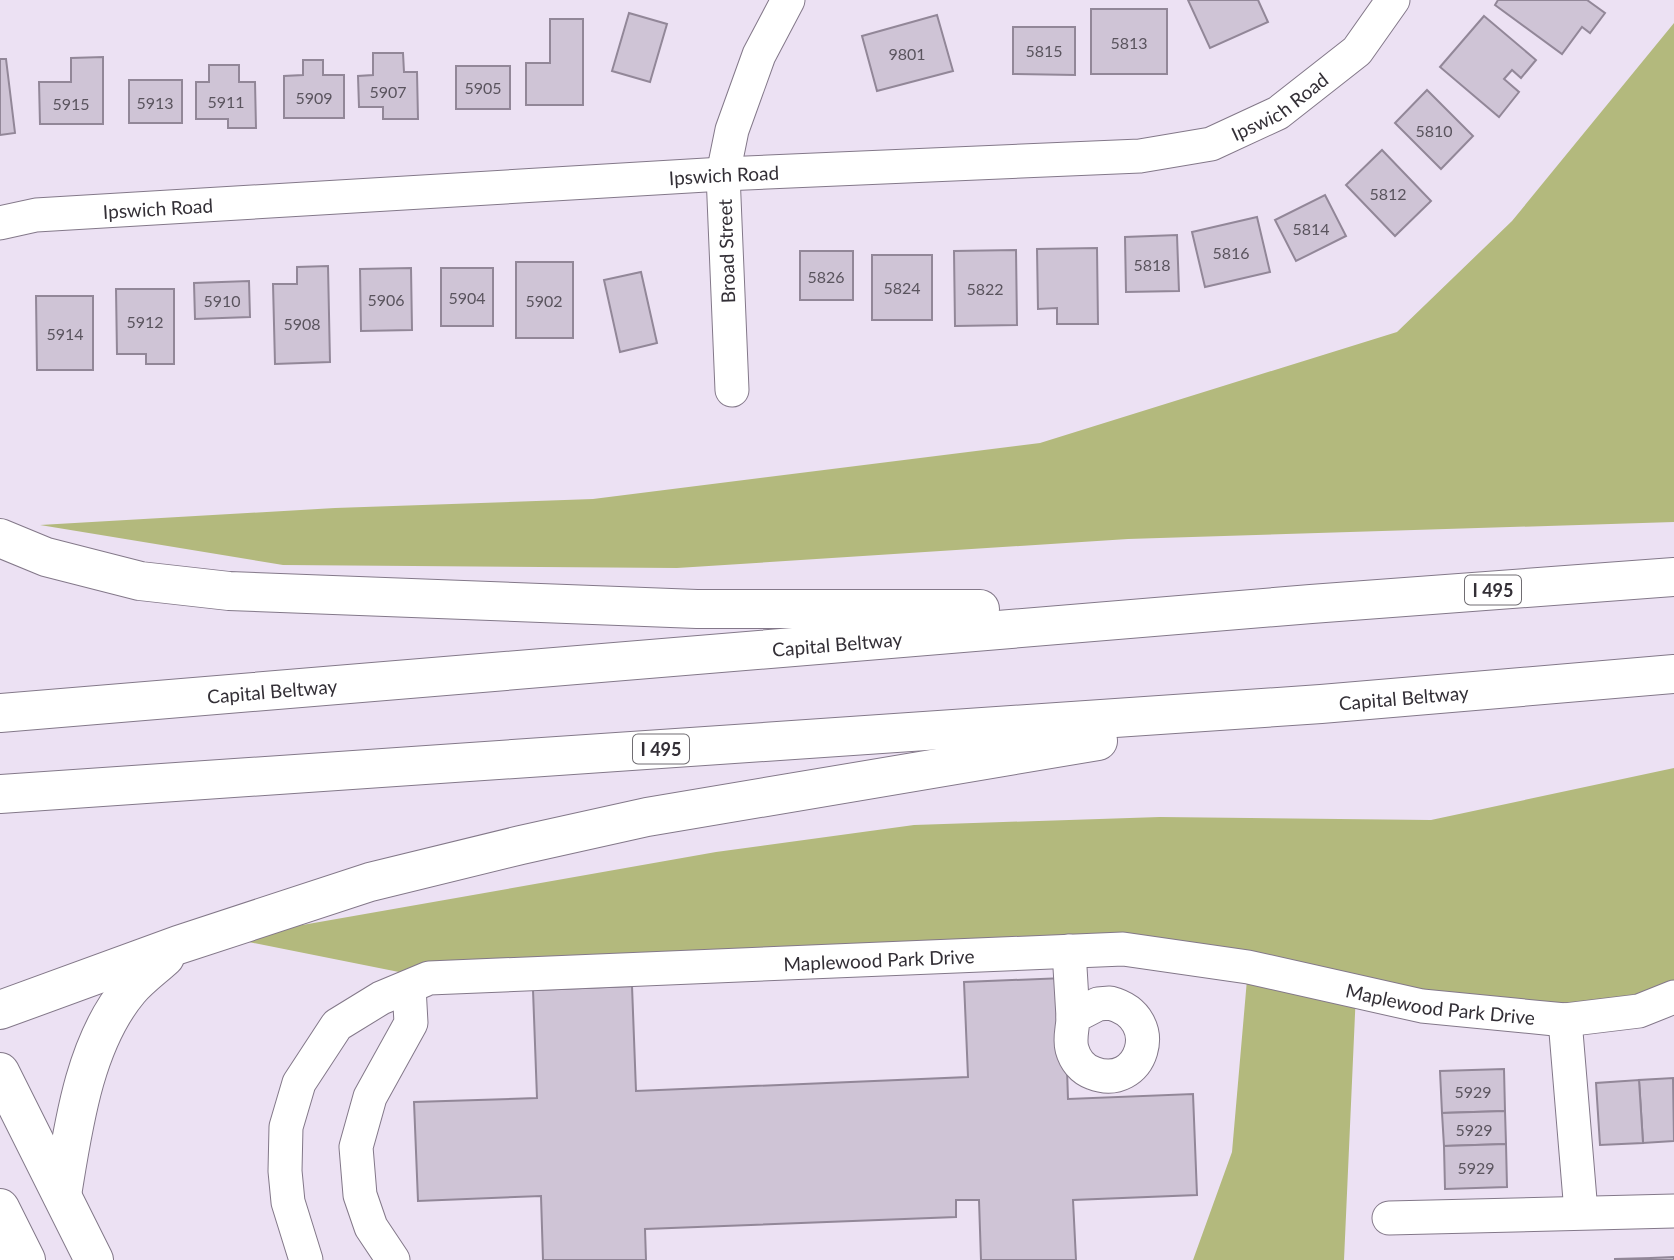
<svg xmlns="http://www.w3.org/2000/svg" width="1674" height="1260" font-family="Lato,sans-serif">
  <style>
    .green { fill: #b3b97d }
    .building { fill: #cfc4d6; stroke: #928798; stroke-width: 2 }
    .lines { fill: none; stroke-linecap: round; stroke-linejoin: round }
    .minor-casing { stroke: #837889; stroke-width: 35 }
    .major-casing { stroke: #837889; stroke-width: 40 }
    .highway-casing { stroke: #837889; stroke-width: 40 }
    .minor { stroke: #fff; stroke-width: 33 }
    .major { stroke: #fff; stroke-width: 38 }
    .highway { stroke: #fff; stroke-width: 38 }
    .labels { text-anchor: middle; dominant-baseline: central; stroke-width: 7; stroke-linejoin: round; paint-order: stroke }
    .number-label { font-size: 16px; fill: #5a545e }
    .shield { fill: #fff; stroke: #706d72; stroke-width: 2 }
    .shield-label { font-size: 18px; font-weight: bold; fill: #332f36 }
    .street-label { font-size: 19px; fill: #332f36; stroke: #fff }
  </style>
  <rect width="100%" height="100%" fill="#ece1f3"/>
  <g class="green">
    <path d="M1674 23V522L1128 539 677 568 283 565 40 525 335 508 593 499 1040 443 1397 332 1512 221Z"/>
    <path d="M1674 768V997L1639 1011 1356 992 1344 1260H1193L1232 1152 1248 968 1123 949 429 978 229 938 716 852 914 825 1160 817 1431 820Z"/>
  </g>
  <g class="building">
    <path d="M1188 0H1258L1268 22 1210 48Z"/>
    <path d="M1498 0H1587L1605 13 1590 33 1582 27 1562 54 1495 5Z"/>
    <rect x="1091" y="9" width="76" height="65"/>
    <path d="M629 13 667 24 650 82 612 71Z"/>
    <path d="M937 15 953 71 877 91 862 36Z"/>
    <path d="M1484 16 1536 60 1521 78 1512 70 1504 79 1519 92 1499 117 1440 67Z"/>
    <path d="M550 19H583V105H526V63H550Z"/>
    <path d="M1013 27H1075V75L1013 74Z"/>
    <path d="M373 53H403L404 72H417L418 119H383V107H359L358 76 373 75Z"/>
    <path d="M103 57V124H40L39 82H71V58Z"/>
    <path d="M0 59H6L15 133 0 135Z"/>
    <path d="M303 60H323V75H344V118H284V76L303 75Z"/>
    <path d="M209 65H239V82H255L256 128H228V119H196V82H209Z"/>
    <rect x="456" y="66" width="54" height="43"/>
    <rect x="129" y="80" width="53" height="43"/>
    <path d="M1427 90 1473 136 1441 169 1395 123Z"/>
    <path d="M1382 150 1431 201 1395 236 1346 185Z"/>
    <path d="M1325 195 1346 236 1296 261 1275 220Z"/>
    <path d="M1257 217 1270 272 1205 287 1192 232Z"/>
    <path d="M1177 235 1179 291 1126 292 1125 237Z"/>
    <path d="M1097 248 1098 324H1057V308L1038 309 1037 249Z"/>
    <path d="M1016 250 1017 325 955 326 954 251Z"/>
    <rect x="800" y="251" width="53" height="49"/>
    <rect x="872" y="255" width="60" height="65"/>
    <rect x="516" y="262" width="57" height="76"/>
    <path d="M328 266 330 362 275 364 273 284H297V267Z"/>
    <path d="M411 268 412 330 361 331 360 269Z"/>
    <rect x="441" y="268" width="52" height="58"/>
    <path d="M641 272 657 343 620 352 604 280Z"/>
    <path d="M249 281 250 317 195 319 194 283Z"/>
    <path d="M116 289H174V364H146V354H117Z"/>
    <path d="M36 296H93V370H37Z"/>
    <path d="M1064 978 1068 1099 1193 1094 1197 1195 1073 1200 1076 1260H981L979 1200H956V1217L645 1229 646 1260H543L541 1196 418 1201 414 1102 537 1098 533 990 632 986 636 1091 968 1077 964 982Z"/>
    <path d="M1504 1069 1505 1111 1442 1113 1440 1071Z"/>
    <path d="M1673 1078 1674 1141 1643 1143 1639 1080Z"/>
    <path d="M1639 1080 1643 1143 1600 1145 1596 1083Z"/>
    <path d="M1505 1111 1506 1144 1444 1146 1442 1113Z"/>
    <path d="M1506 1144 1507 1187 1445 1189 1444 1146Z"/>
    <path d="M1674 1257V1260H1651V1258Z"/>
    <path d="M1651 1258V1260H1615V1259Z"/>
  </g>
  <g class="lines">
    <g class="minor-casing">
      <g id="minor">
        <path id="s1" d="M0 223 36 215 723 174 1140 156 1211 144 1278 113 1357 51 1393 0"/>
        <path d="M732 390 723 174 732 130 759 55 788 0"/>
        <path d="M1069 951 1073 1017"/>
        <path d="M1110 1003C1167 1018 1141 1092 1093 1073 1082 1069 1075 1060 1072 1049 1069 1038 1073 1028 1073 1017L1098 1004Z"/>
        <path d="M1565 1020 1581 1212"/>
        <path d="M1389 1218 1674 1211"/>
        <path id="s2" d="M306 1260 288 1202 285 1171 286 1127 299 1083 337 1025 381 998 429 978 1123 949 1248 967 1422 1006 1565 1020 1639 1011 1674 997"/>
        <path d="M393 1260 371 1227 360 1195 356 1147 370 1097 411 1023 409 987"/>
      </g>
    </g>
    <g class="major-casing">
      <g id="major">
        <path d="M0 1072 94 1260"/>
        <path d="M0 1208 26 1260"/>
      </g>
    </g>
    <g class="highway-casing">
      <g id="highway">
        <path d="M0 538 46 557 140 581 229 591 697 609H980"/>
        <path id="s3" d="M0 713 1311 604 1674 577"/>
        <path id="s4" d="M0 794 1321 704 1674 674"/>
        <path d="M0 1010 178 945 370 882 521 845 647 817 1098 741"/>
        <path d="M62 1195C73 1128 84 1044 129 990 139 978 153 968 165 957"/>
        <path d="M0 1254 5 1260"/>
      </g>
    </g>
    <use href="#minor" class="minor"/>
    <use href="#major" class="major"/>
    <use href="#highway" class="highway"/>
  </g>
  <g class="labels">
    <g class="number-label">
      <text x="1129" y="42">5813</text>
      <text x="1044" y="50">5815</text>
      <text x="907" y="53">9801</text>
      <text x="483" y="87">5905</text>
      <text x="388" y="91">5907</text>
      <text x="314" y="97">5909</text>
      <text x="226" y="101">5911</text>
      <text x="155" y="102">5913</text>
      <text x="71" y="103">5915</text>
      <text x="1434" y="130">5810</text>
      <text x="1388" y="193">5812</text>
      <text x="1311" y="228">5814</text>
      <text x="1231" y="252">5816</text>
      <text x="1152" y="264">5818</text>
      <text x="826" y="276">5826</text>
      <text x="902" y="287">5824</text>
      <text x="985" y="288">5822</text>
      <text x="467" y="297">5904</text>
      <text x="386" y="299">5906</text>
      <text x="222" y="300">5910</text>
      <text x="544" y="300">5902</text>
      <text x="145" y="321">5912</text>
      <text x="302" y="323">5908</text>
      <text x="65" y="333">5914</text>
      <text x="1473" y="1091">5929</text>
      <text x="1474" y="1129">5929</text>
      <text x="1476" y="1167">5929</text>
    </g>
    <g class="shield">
      <rect x="1465" y="575.5" width="56" height="29" rx="5"/>
      <rect x="633" y="734.5" width="56" height="29" rx="5"/>
    </g>
    <g class="shield-label">
      <text x="1493" y="590">I 495</text>
      <text x="661" y="749">I 495</text>
    </g>
    <g class="street-label">
      <text stroke="none"><textPath href="#s1" startOffset="1293">Ipswich Road</textPath></text>
      <text stroke="none"><textPath href="#s1" startOffset="726">Ipswich Road</textPath></text>
      <text stroke="none"><textPath href="#s1" startOffset="159">Ipswich Road</textPath></text>
      <text transform="translate(726 251) rotate(-92)">Broad Street</text>
      <text stroke="none"><textPath href="#s3" startOffset="840">Capital Beltway</textPath></text>
      <text stroke="none"><textPath href="#s3" startOffset="273">Capital Beltway</textPath></text>
      <text stroke="none"><textPath href="#s4" startOffset="1407">Capital Beltway</textPath></text>
      <text stroke="none"><textPath href="#s2" startOffset="805">Maplewood Park Drive</textPath></text>
      <text stroke="none"><textPath href="#s2" startOffset="1372">Maplewood Park Drive</textPath></text>
    </g>
  </g>
</svg>
